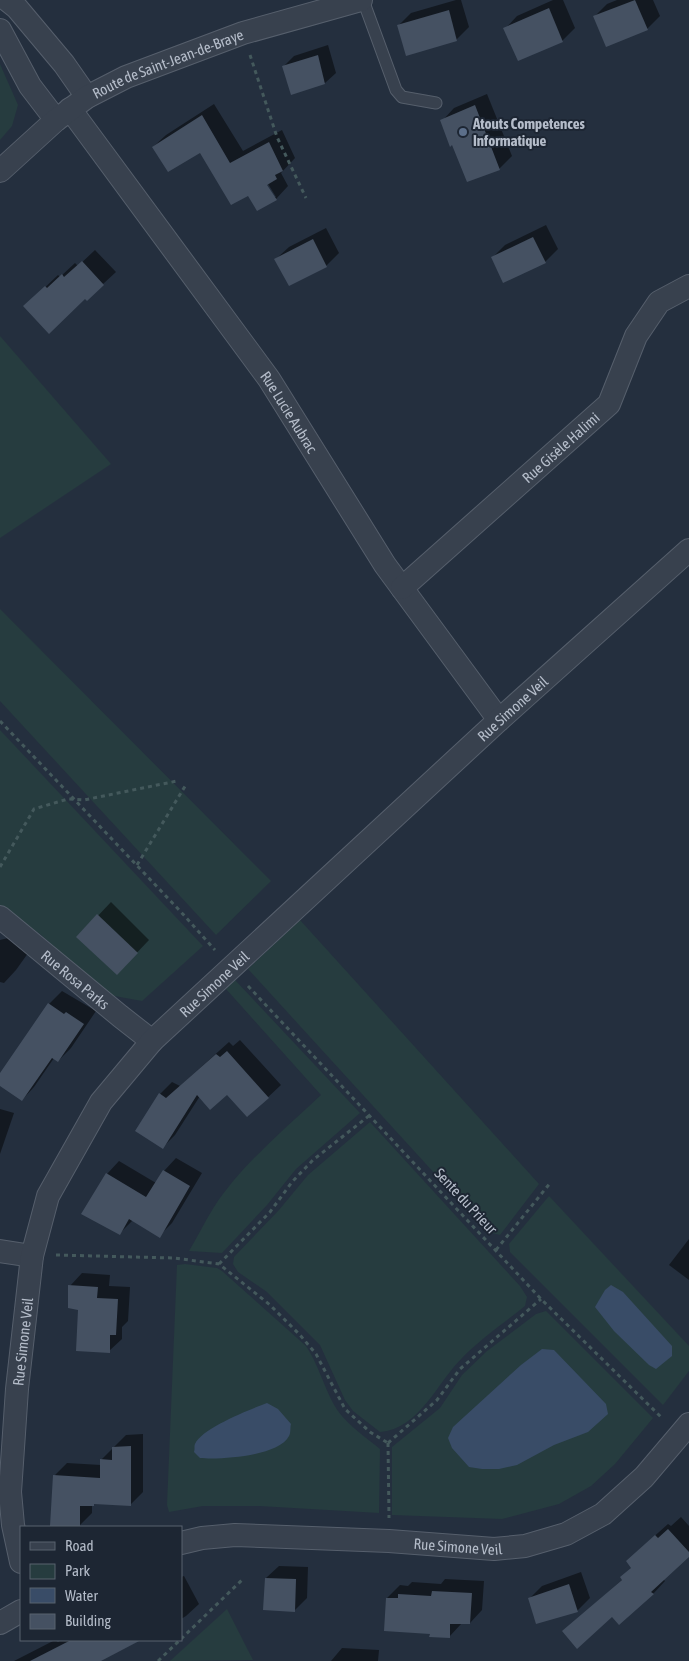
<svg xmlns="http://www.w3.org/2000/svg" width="689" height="1661" font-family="'Asap Condensed',sans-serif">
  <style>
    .green { fill: #263c3f }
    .water { fill: #394c67 }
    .shadow { fill: #0007; fill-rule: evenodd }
    .building { fill: #455162 }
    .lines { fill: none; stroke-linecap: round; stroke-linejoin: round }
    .lane-casing { stroke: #565f6c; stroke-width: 13 }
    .street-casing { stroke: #565f6c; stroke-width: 24 }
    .path { stroke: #44595c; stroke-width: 3; stroke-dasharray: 4 4; stroke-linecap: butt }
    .lane { stroke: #38414e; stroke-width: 11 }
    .street { stroke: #38414e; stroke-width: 22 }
    .service-dot { fill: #5c6f8a; stroke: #1d2633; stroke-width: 2 }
    .labels { text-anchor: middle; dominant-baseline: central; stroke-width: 4; stroke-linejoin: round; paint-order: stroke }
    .street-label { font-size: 15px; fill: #b4bcc9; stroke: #1d2633 }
    .poi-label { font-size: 15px; font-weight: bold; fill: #b4bcc9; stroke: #1d2633; text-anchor: start }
  </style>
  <rect width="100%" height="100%" fill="#242f3e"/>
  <g class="green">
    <path d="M0 64 18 105 12 126 0 140Z"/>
    <path d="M0 336 111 464 0 538Z"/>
    <path d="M0 609 271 881 216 935 0 701Z"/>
    <path d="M0 730 203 946 142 1001 109 995 40 934 0 908Z"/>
    <path d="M300 920 539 1184 500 1235 488 1232 248 969Z"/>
    <path d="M235 980 360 1113 296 1169 267 1205 222 1253 189 1251C198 1236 205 1221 214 1207 242 1164 284 1130 321 1095L226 989Z"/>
    <path d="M370 1122 520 1286 527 1297 525 1306C504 1323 482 1338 463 1357 437 1382 420 1429 380 1432L353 1411 345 1400 320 1345 267 1292 238 1272 233 1264 234 1257 279 1210 308 1175Z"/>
    <path d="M549 1196 689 1346V1371L663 1405 510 1252 509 1244Z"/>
    <path d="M185 1264 217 1268 222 1271 306 1346C318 1364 323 1384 333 1403 343 1422 364 1436 380 1449L379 1513 259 1506H203L169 1512 167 1505 177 1265Z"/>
    <path d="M546 1311 653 1418 615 1464 591 1486 559 1504 502 1519 392 1515V1447L440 1408 462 1375 487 1351 536 1314Z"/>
    <path d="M227 1609 253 1660 170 1661Z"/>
  </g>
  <g class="water">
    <path d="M611 1285 623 1292 672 1346V1356L656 1369 649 1365 614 1331 595 1307 605 1290Z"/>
    <path d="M542 1349 554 1350 606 1404 608 1414 588 1432 554 1445 517 1465 499 1469H482L469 1467 452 1448 448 1438 453 1427 521 1365Z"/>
    <path d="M267 1403 278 1409 291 1424C290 1427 291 1433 289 1436 279 1456 221 1460 200 1458L194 1452C195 1449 194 1446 195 1444 202 1428 251 1409 267 1403Z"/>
  </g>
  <g class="shadow">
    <path d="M456 0H461L469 27 456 40 398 26 411 13Z"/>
    <path d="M553 0H563L575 28 562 41 505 29 517 16Z"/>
    <path d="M617 0H653L660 16 647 29 607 45 595 16 607 4Z"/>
    <path d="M328 45 336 73 325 83 284 66 294 56Z"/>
    <path d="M487 94 512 156 499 169 442 121 454 108Z"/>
    <path d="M214 104 243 151 282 130 295 158 281 173 288 186 276 199 248 194 200 151 153 147 166 135ZM265 179 276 197H273L263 180Z"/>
    <path d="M546 225 558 249 545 262 492 258 505 245Z"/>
    <path d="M326 228 339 253 326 266 276 259 289 247Z"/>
    <path d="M95 250 116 272 103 284 38 294 58 275 60 277 75 263 78 266Z"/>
    <path d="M111 902 149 940 129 961 78 937Z"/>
    <path d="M12 937 31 949 16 970 4 983 0 982V940Z"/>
    <path d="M62 991 96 1011 71 1048 58 1061 54 1058 34 1087 22 1100 0 1084V1075L49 1004Z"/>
    <path d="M240 1040 281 1085 248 1116 227 1093 200 1096 175 1135 163 1147 160 1094 172 1082 180 1086 229 1042 233 1046Z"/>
    <path d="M0 1109 14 1113 0 1154Z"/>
    <path d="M176 1158 202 1173 172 1223 159 1236 133 1220 120 1233 107 1174 119 1161 156 1183 164 1171Z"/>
    <path d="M689 1239V1280L669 1265Z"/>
    <path d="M82 1273 110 1275 109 1286 130 1287 128 1321 122 1327V1339L109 1351 79 1309 70 1286Z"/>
    <path d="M143 1434V1492L131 1504 95 1503 92 1505V1513L79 1526 55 1475 67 1463 101 1465V1460L126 1435Z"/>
    <path d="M681 1517 689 1526V1556L663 1579 665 1581 653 1594 564 1631 623 1579 632 1567 640 1549 668 1524 671 1526Z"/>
    <path d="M279 1566 308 1567 307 1598 294 1611 266 1578Z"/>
    <path d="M581 1572 590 1598 577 1611 529 1599 542 1586Z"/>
    <path d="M184 1576 199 1604 186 1616 181 1619V1577Z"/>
    <path d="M445 1579 484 1581 482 1610 470 1623H462L449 1637 431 1632 387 1598 400 1585 408 1586 412 1582 441 1584Z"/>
    <path d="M55 1640 58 1642 61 1640H140L99 1661H14Z"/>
    <path d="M342 1648 379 1650 378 1661H331Z"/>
  </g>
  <g class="building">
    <path d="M635 0 648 30 606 47 593 16Z"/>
    <path d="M549 8 563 42 518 61 503 28Z"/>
    <path d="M449 10 457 41 406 56 397 25Z"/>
    <path d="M318 55 325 84 291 95 282 66Z"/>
    <path d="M475 105 500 170 467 182 452 145 450 147 440 120Z"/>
    <path d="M202 115 230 163 269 142 283 171 275 175 277 179 267 185 277 200 257 211 248 196 231 205 200 153 168 172 152 147Z"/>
    <path d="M533 237 546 263 503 283 491 257Z"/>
    <path d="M313 239 327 267 289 286 274 259Z"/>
    <path d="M82 261 104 285 87 301 85 299 49 334 23 306 45 286 47 288 62 274 64 277Z"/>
    <path d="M97 914 138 953 117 975 76 937Z"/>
    <path d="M48 1003 64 1014 66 1012 84 1024 58 1062 52 1058 22 1101 0 1086V1073Z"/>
    <path d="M227 1051 269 1098 247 1117 227 1095 210 1110 197 1095 163 1149 135 1131 159 1093 166 1098 216 1054 220 1057Z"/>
    <path d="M163 1170 190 1186 160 1238 129 1219 120 1235 81 1214 106 1173 146 1197Z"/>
    <path d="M68 1285 98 1287 97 1298 118 1299 116 1335H110V1353L76 1351 78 1310 68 1308Z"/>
    <path d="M131 1446V1506L94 1504V1506H80V1527L50 1526 53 1475 100 1478V1459L112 1460V1447Z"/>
    <path d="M668 1529 689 1552V1557L651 1592 654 1594 619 1625 612 1617 577 1649 562 1631 622 1580 620 1577 631 1568 626 1561 655 1535 658 1538Z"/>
    <path d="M265 1578 296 1579 295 1612 263 1610Z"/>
    <path d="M569 1584 578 1612 536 1624 528 1598Z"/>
    <path d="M432 1591 472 1593 470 1624H450V1638L429 1637 430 1634 384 1631 386 1598H398V1594L431 1596Z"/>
    <path d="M71 1640H141L101 1661H30Z"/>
  </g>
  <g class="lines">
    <g class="lane-casing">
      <path id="lane" d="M363 0 396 90 402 97 436 103"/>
    </g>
    <g class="street-casing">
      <g id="street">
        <path d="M7 0 17 8 64 64 87 97"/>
        <path d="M0 30 30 86 56 120"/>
        <path id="s1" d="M70 109 269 379 385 565 499 720"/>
        <path id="s2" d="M0 171 56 120 87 97 126 77 243 33 361 0"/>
        <path id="s3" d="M402 588 609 404 636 336 659 302 689 286"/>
        <path id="s4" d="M0 917 120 1016 152 1041"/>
        <path d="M0 1251 32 1256"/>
        <path id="s5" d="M181 1543 202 1538 235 1535 389 1541 494 1549 525 1546 566 1534 603 1514 644 1477 689 1424"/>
        <path id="s6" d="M21 1562 13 1525 10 1492 17 1389 32 1256 48 1196 101 1102 152 1041 499 720 689 550"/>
        <path d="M0 1623 21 1611"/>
      </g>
    </g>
    <g class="path">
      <path d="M250 55 277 137 306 198"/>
      <path d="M0 721 181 912 215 950"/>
      <path d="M137 865 187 783"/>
      <path d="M0 867 34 809 68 799 84 800 177 781"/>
      <path d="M248 986 541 1299 662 1418"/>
      <path d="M496 1250 551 1182"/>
      <path d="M56 1255 174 1258 219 1264 270 1305 300 1335 316 1354 345 1409 370 1432 388 1443"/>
      <path d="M219 1264 270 1212 292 1182 313 1160 370 1115"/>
      <path d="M388 1443 437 1400 460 1369 541 1299"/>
      <path d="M388 1443 389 1518"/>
      <path d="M181 1639 244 1578"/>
      <path d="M158 1661 180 1640"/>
    </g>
    <use href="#lane" class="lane"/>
    <use href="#street" class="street"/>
  </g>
  <circle class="service-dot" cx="463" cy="132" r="5"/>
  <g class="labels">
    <g class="street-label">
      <text stroke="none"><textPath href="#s2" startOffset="202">Route de Saint-Jean-de-Braye</textPath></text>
      <text stroke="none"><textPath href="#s1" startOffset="374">Rue Lucie Aubrac</textPath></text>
      <text stroke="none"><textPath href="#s3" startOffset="212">Rue Gisèle Halimi</textPath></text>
      <text stroke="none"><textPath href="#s6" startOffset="1048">Rue Simone Veil</textPath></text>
      <text stroke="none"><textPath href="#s4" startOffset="98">Rue Rosa Parks</textPath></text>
      <text stroke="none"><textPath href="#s6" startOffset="642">Rue Simone Veil</textPath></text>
      <text transform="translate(466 1201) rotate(47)">Sente du Prieur</text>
      <text stroke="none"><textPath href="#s6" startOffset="222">Rue Simone Veil</textPath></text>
      <text stroke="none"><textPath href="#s5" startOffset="278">Rue Simone Veil</textPath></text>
    </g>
    <g class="poi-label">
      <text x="473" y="123">Atouts Competences<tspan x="473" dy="17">Informatique</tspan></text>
    </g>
  </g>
  <rect x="20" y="1526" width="162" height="115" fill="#1d2633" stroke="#59626f"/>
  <rect x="30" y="1542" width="25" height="8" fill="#38414e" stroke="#59626f"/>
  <text x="65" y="1551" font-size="15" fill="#b4bcc9">Road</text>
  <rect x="30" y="1564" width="25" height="15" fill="#263c3f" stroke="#59626f"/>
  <text x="65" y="1576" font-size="15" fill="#b4bcc9">Park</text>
  <rect x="30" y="1588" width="25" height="15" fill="#394c67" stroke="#59626f"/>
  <text x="65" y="1601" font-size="15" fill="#b4bcc9">Water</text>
  <rect x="30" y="1614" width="25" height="15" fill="#455162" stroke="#59626f"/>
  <text x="65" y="1626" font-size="15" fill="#b4bcc9">Building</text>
</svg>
